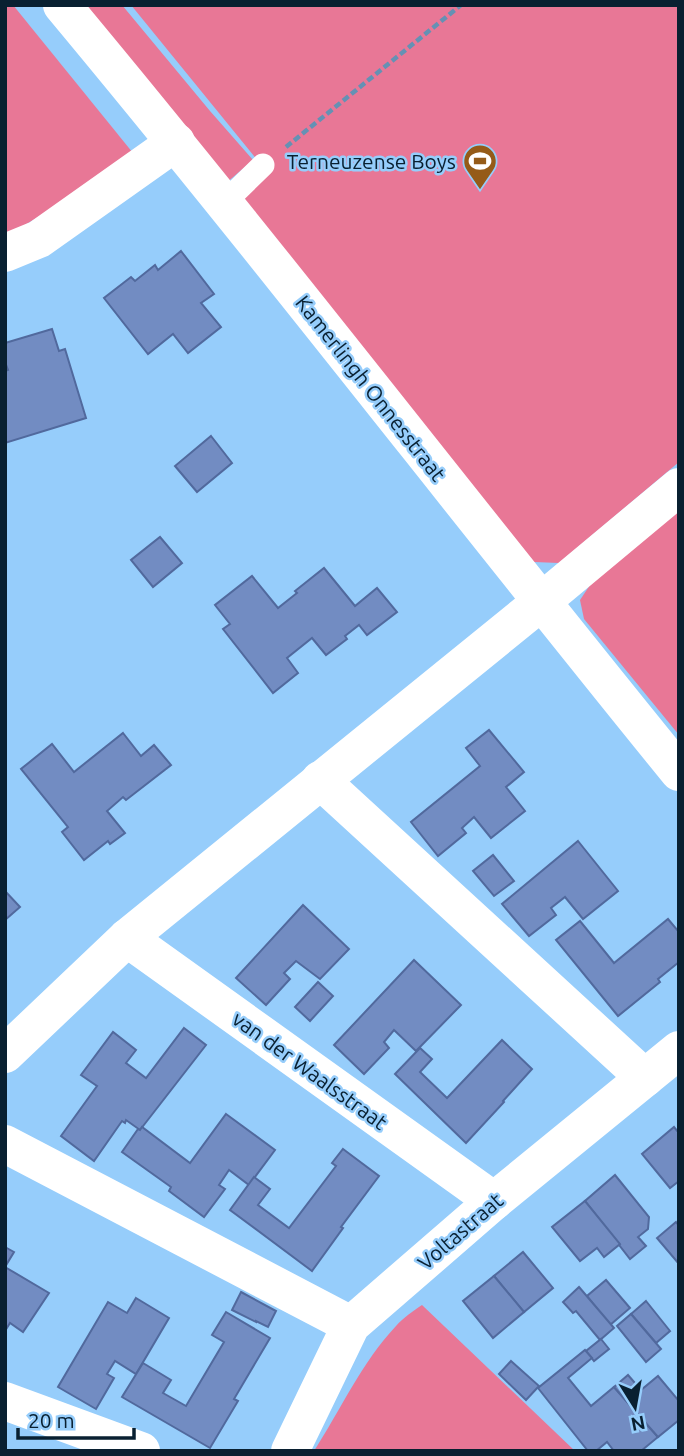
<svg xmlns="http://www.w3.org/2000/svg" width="684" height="1456" font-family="Ubuntu,sans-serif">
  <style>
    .green { fill: #e87796 }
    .building { fill: #728cc2; stroke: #51699d; stroke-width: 2 }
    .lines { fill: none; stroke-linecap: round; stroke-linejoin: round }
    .path { stroke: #6591b4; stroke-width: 4.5; stroke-dasharray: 7 3.5; stroke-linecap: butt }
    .service { stroke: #fff; stroke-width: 23 }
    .minor { stroke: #fff; stroke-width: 38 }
    .labels { text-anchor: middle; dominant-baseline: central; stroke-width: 5; stroke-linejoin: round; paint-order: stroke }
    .poi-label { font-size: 21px; fill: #092031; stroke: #96cdfb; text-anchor: end }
    .street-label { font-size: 21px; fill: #092031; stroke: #96cdfb }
  </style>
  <rect width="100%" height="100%" fill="#96cdfb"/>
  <g class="green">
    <path d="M5 5H13L133 153 101 179 5 237Z"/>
    <path d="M77 5H122L210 111 253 160 225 184Z"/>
    <path d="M131 5H679V462L559 563 534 562 237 203 267 172Z"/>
    <path d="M679 509V735L584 619 580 600 592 582Z"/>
    <path d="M422 1305 575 1451H314C341 1409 362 1362 396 1326 403 1318 413 1311 422 1305Z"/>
  </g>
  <g class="building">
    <path d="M181 251 214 294 201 303 221 327 188 353 173 334 148 354 104 298 131 277 135 281 155 265 158 270Z"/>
    <path d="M52 329 59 351 65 349 86 418 5 443V371L8 370 5 362V343Z"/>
    <path d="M211 436 232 463 197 492 175 466Z"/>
    <path d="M160 537 182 563 153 587 131 560Z"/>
    <path d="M324 568 355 606 377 588 397 612 367 635 359 625 345 636 347 639 326 655 312 638 287 658 298 673 273 693 223 629 230 624 215 605 252 576 278 608 297 593 295 591Z"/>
    <path d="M489 730 524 772 506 787 525 811 491 838 474 817 462 828 466 833 438 856 411 822 480 766 466 748Z"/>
    <path d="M123 733 141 756 154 745 171 765 126 800 123 797 107 811 125 833 110 844 108 841 84 860 62 832 68 827 21 769 52 744 74 772Z"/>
    <path d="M578 841 618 891 583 919 565 897 551 908 556 915 529 936 502 904Z"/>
    <path d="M493 855 514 881 494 896 473 871Z"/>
    <path d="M5 891 20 907 5 920Z"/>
    <path d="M303 905 349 949 320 979 296 961 284 973 290 979 266 1005 236 978Z"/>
    <path d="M668 919 679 932V962L658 979 660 982 618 1016 556 940 580 921 614 963Z"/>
    <path d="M414 960 461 1005 416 1051 394 1030 384 1042 389 1048 364 1074 334 1045Z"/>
    <path d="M318 982 333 996 310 1021 295 1007Z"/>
    <path d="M184 1028 206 1045 140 1130 126 1120 125 1123 122 1121 94 1161 61 1136 97 1086 81 1075 113 1032 136 1050 126 1063 146 1078Z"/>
    <path d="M502 1040 532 1069 503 1101 504 1102 466 1143 395 1074 420 1048 432 1059 420 1072 447 1098Z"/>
    <path d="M226 1114 275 1150 249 1185 229 1170 219 1185 225 1189 204 1217 169 1191 171 1187 122 1152 138 1129 140 1130 142 1127 190 1163Z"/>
    <path d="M674 1127 679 1133V1181L670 1188 642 1154Z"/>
    <path d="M343 1149 379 1176 341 1227 343 1228 312 1271 230 1210 254 1177 270 1189 258 1205 289 1228 336 1166 332 1163Z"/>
    <path d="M615 1175 649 1217 648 1229 638 1237 646 1246 630 1259 585 1201Z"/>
    <path d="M585 1201 620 1244 604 1257 597 1248 580 1261 552 1227Z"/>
    <path d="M676 1222 679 1226V1264L657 1238Z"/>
    <path d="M5 1247 14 1252 5 1267 49 1293 23 1332 10 1323 5 1331Z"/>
    <path d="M523 1252 553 1288 524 1312 494 1276Z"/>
    <path d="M494 1276 524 1312 493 1338 463 1301Z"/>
    <path d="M606 1280 630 1308 610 1325 587 1296Z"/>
    <path d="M579 1287 614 1328 600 1340 576 1311 573 1313 563 1302Z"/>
    <path d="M241 1292 276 1311 268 1327 256 1321V1322L232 1310Z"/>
    <path d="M136 1298 169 1318 136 1374 115 1361 107 1374 114 1378 96 1409 58 1387 108 1302 127 1313Z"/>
    <path d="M646 1301 670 1331 656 1343 631 1314Z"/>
    <path d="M226 1312 270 1338 234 1399 238 1401 210 1448 122 1397 143 1363 171 1380 163 1393 186 1406 224 1342 212 1335Z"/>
    <path d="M631 1314 661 1349 646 1362 617 1326Z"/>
    <path d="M601 1339 609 1349 594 1361 586 1351Z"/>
    <path d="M585 1350 592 1358 568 1378 591 1406 614 1387 658 1437 641 1451H614L607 1442 596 1451H588L538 1388Z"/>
    <path d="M511 1361 539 1386 526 1400 499 1374Z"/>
    <path d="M628 1375 641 1390 658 1376 679 1401V1420L658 1437 614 1387Z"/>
  </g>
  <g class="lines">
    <path class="path" d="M286 147 461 5"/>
    <path class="service" d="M224 203 263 165"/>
    <g class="minor">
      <path d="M62 5C272 257 472 518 679 772"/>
      <path d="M5 253 39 239 176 142"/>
      <path d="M320 780 645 1078"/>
      <path d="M127 938 494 1201"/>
      <path d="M5 1054 127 938 541 602 679 487"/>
      <path d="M5 1144 351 1325"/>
      <path d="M5 1401 141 1451"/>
      <path d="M290 1451 351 1325 494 1201 679 1050"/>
    </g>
  </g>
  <defs>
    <g id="stadium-pin" transform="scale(1.75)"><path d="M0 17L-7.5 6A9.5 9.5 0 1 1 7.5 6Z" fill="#955b18" stroke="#96cdfb"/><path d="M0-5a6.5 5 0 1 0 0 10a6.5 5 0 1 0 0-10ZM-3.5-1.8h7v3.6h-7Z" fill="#fff"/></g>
  </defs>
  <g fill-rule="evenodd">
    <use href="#stadium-pin" x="480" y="161"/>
  </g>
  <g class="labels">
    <g class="poi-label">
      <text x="456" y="161">Terneuzense Boys</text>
    </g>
    <g class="street-label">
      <text transform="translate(371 388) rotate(52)">Kamerlingh Onnesstraat</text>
      <text transform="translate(310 1070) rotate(36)">van der Waalsstraat</text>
      <text transform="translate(460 1231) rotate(-41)">Voltastraat</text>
    </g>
  </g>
  <rect width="684" height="1456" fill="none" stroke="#092031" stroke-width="14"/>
  <g transform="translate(635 1407) rotate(169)" stroke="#96cdfb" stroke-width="5" paint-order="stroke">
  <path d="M0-5L12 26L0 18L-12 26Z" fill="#092031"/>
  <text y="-10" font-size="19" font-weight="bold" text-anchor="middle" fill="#092031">N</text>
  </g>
  <path d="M18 1428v10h116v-10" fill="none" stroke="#092031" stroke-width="3.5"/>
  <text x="28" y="1428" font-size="21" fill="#092031" stroke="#96cdfb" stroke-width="5" paint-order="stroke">20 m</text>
</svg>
